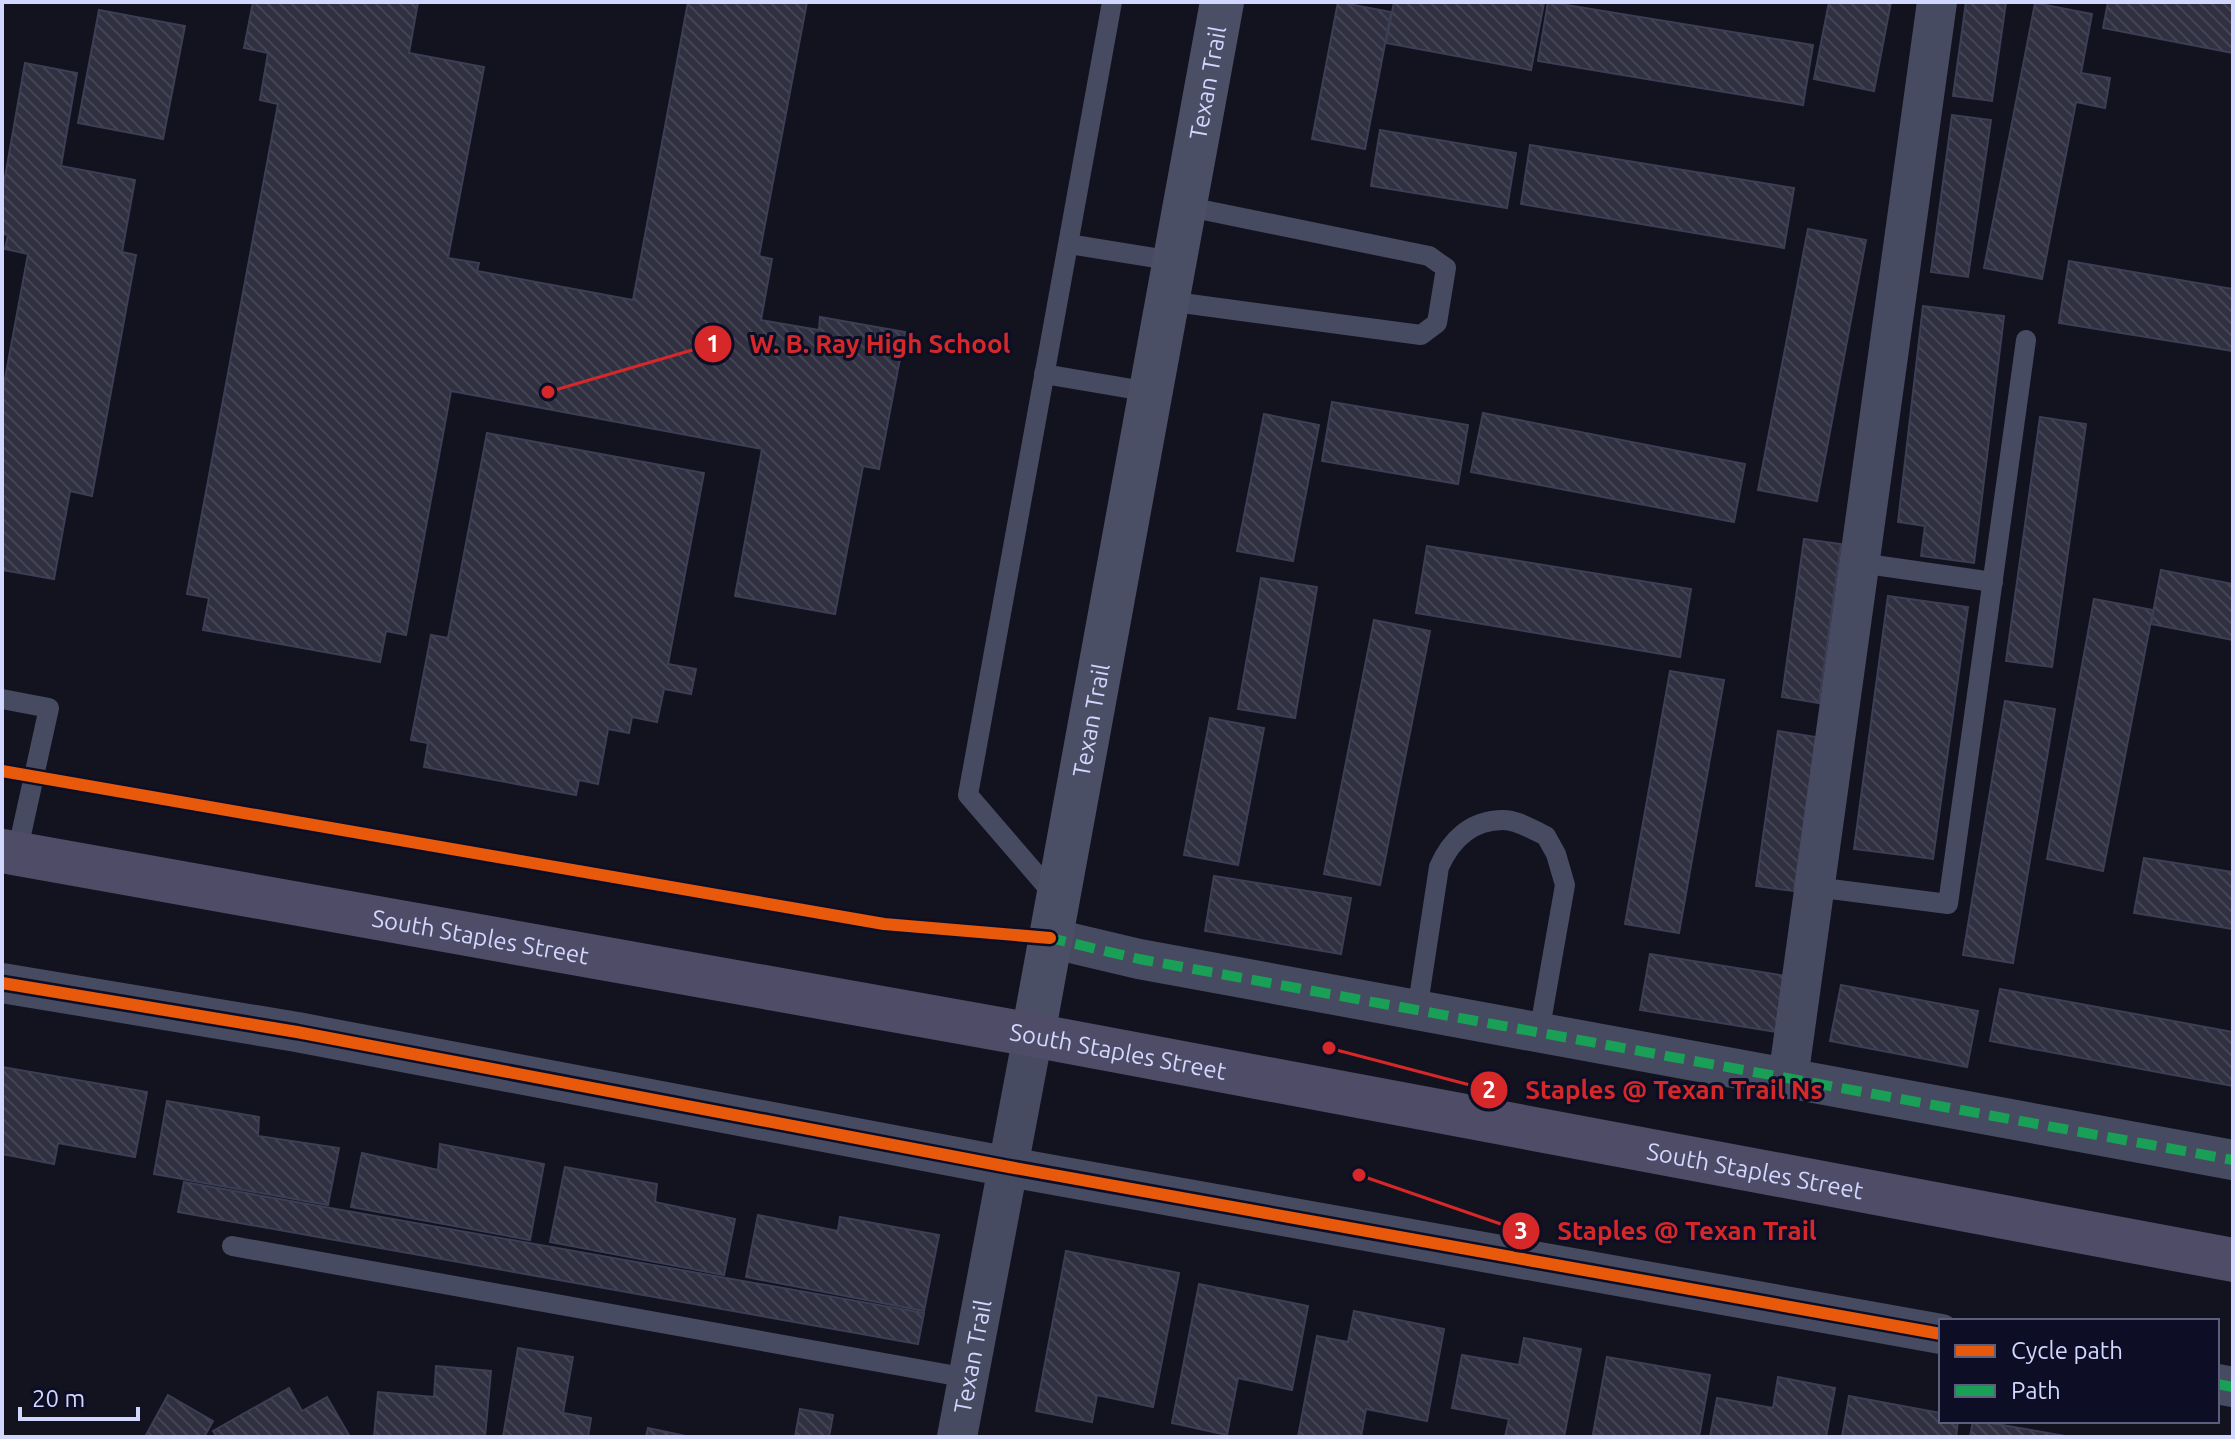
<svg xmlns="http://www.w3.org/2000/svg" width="2235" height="1439" font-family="Ubuntu,sans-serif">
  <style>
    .building { fill: url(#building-back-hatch); stroke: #3c3e54; stroke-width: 2 }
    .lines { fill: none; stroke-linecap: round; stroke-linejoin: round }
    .lane { stroke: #464b61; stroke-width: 20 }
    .street { stroke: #464b61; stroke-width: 40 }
    .secondary { stroke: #4a4f66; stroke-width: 44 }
    .primary { stroke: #4f4c67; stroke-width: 44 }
    .quiet { stroke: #1a9f57; stroke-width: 10; stroke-dasharray: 20 10; stroke-linecap: butt }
    .cycleway-casing { stroke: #0d0e25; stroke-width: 17 }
    .cycleway { stroke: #e8590c; stroke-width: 12 }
    .labels { text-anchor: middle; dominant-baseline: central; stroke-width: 6; stroke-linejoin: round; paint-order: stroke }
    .street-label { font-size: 24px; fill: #d1d7ff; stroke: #0d0e25 }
    .leader { fill: none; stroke: #d62828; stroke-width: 3 }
    .callout-dot { fill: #d62828; stroke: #0d0e25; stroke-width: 3 }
    .mark-label { font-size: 24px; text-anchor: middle; font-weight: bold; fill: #fff }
    .callout-label { font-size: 26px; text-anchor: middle; font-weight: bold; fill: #d62828; stroke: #0d0e25; stroke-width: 6; stroke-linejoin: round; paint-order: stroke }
  </style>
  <defs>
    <pattern id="building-back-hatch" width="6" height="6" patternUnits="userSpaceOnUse" patternTransform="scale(2)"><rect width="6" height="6" fill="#303041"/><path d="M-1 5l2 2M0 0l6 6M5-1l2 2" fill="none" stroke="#434454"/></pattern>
  </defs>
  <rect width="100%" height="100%" fill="#13131f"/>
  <g class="building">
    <path d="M253 2H418L409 53 484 67 448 258 479 263 477 271 633 300 688 2H807L759 256 772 259 761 320 819 330 820 317 905 332 879 469 863 466 835 614 735 596 762 449 451 391 406 635 386 631 380 662 203 630 209 598 187 594 278 104 260 100 268 53 244 48Z"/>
    <path d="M1338 2 1391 12 1365 149 1312 139Z"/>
    <path d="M1394 2 1544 3 1531 70 1386 43Z"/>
    <path d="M1548 2 1813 45 1803 105 1538 61Z"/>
    <path d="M1829 2H1891L1874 91 1814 79Z"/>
    <path d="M1966 2H2006L1992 101 1953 96Z"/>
    <path d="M2108 2H2233V53L2103 28Z"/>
    <path d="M2035 3 2092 14 2081 73 2110 78 2105 108 2076 102 2042 279 1984 268Z"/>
    <path d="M99 10 185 26 163 139 78 123Z"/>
    <path d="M25 63 77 73 61 166 135 180 122 252 136 255 92 496 70 491 54 579 2 570V395L28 254 5 249 8 235 2 234V194Z"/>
    <path d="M1952 115 1991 120 1968 277 1931 272Z"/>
    <path d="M1380 130 1516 153 1507 208 1371 186Z"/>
    <path d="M1530 145 1794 188 1784 248 1521 204Z"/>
    <path d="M1808 229 1866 240 1817 501 1758 490Z"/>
    <path d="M2069 261 2233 289V351L2059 323Z"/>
    <path d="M1923 306 2004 316 1974 563 1921 556 1925 526 1898 522Z"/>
    <path d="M1332 402 1468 425 1458 484 1322 461Z"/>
    <path d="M1483 413 1745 464 1734 522 1471 472Z"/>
    <path d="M1264 414 1319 425 1293 561 1237 551Z"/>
    <path d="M2040 417 2086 424 2052 667 2006 661Z"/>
    <path d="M487 433 704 473 668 664 696 669 691 694 664 689 657 722 632 717 629 733 608 729 598 784 579 780 576 795 424 767 428 743 411 740 431 635 448 638Z"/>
    <path d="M1804 539 1841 544 1819 703 1782 697Z"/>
    <path d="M1427 546 1691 589 1680 657 1416 613Z"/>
    <path d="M2161 570 2233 584V640L2151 624Z"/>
    <path d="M1261 578 1317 587 1295 718 1238 709Z"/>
    <path d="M1888 596 1968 607 1933 859 1854 849Z"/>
    <path d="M2094 599 2153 610 2103 871 2047 859Z"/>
    <path d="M1374 620 1430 631 1380 885 1324 874Z"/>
    <path d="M1670 671 1724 680 1679 933 1625 924Z"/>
    <path d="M2005 701 2055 709 2013 963 1963 955Z"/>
    <path d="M1210 718 1264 728 1238 865 1184 855Z"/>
    <path d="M1778 731 1816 737 1794 891 1756 886Z"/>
    <path d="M2144 858 2233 872V929L2134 913Z"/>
    <path d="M1214 876 1351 898 1341 954 1205 931Z"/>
    <path d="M1650 954 1786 976 1777 1032 1640 1010Z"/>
    <path d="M1841 985 1978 1011 1967 1067 1830 1041Z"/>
    <path d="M2000 989 2233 1032V1086L1990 1041Z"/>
    <path d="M2 1067 147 1092 135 1157 58 1143 54 1164 2 1154Z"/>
    <path d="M167 1101 259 1117 258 1136 339 1148 328 1205 154 1174Z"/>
    <path d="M440 1144 544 1164 530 1240 351 1207 362 1153 438 1170Z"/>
    <path d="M565 1167 657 1184 655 1202 735 1219 724 1275 550 1242Z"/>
    <path d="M184 1182 924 1313 918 1344 178 1212Z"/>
    <path d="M758 1215 838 1231 840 1217 939 1235 924 1311 746 1277Z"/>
    <path d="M1066 1251 1179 1273 1153 1407 1097 1395 1092 1422 1036 1411Z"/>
    <path d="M1199 1284 1308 1306 1292 1390 1238 1378 1227 1435 1172 1423Z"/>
    <path d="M1354 1311 1444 1329 1427 1421 1366 1409 1361 1437H1298L1317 1336 1348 1342Z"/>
    <path d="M1524 1338 1581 1349 1564 1437H1505L1509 1419 1452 1408 1462 1355 1519 1365Z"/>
    <path d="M518 1348 573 1357 563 1413 591 1418 588 1437H503Z"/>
    <path d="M1607 1357 1710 1375 1699 1437H1609L1593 1434Z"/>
    <path d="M436 1366 491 1371 485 1437H374L378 1392 434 1397Z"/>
    <path d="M1778 1377 1835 1388 1826 1437H1710L1717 1398 1773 1408Z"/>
    <path d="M289 1388 302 1411 327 1397 350 1437H217L213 1431Z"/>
    <path d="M168 1395 213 1421 204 1437H145Z"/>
    <path d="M1849 1396 1941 1413V1421H1958L1956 1437H1842Z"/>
    <path d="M800 1409 833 1415 829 1437H795Z"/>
    <path d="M1973 1421H1979L2071 1437H1970Z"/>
    <path d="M648 1428 690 1437H646Z"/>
  </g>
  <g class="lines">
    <g class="lane">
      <path d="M1069 244 1174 261"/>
      <path d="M1167 301 1421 335 1437 323 1446 268 1429 256 1184 206"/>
      <path d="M1044 374 1150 392"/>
      <path d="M1860 563 1993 582"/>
      <path d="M2 699 49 708 17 853"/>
      <path d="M1815 887 1948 904 2026 340"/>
      <path d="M1055 896 968 795 1112 2"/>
      <path d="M1417 1011 1439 867C1451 840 1471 820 1503 820 1518 820 1533 830 1546 836L1556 854 1565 885 1539 1033"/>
      <path d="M232 1246 968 1378"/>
    </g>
    <g class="street">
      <path d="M1050 938 1139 959 2233 1160"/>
      <path d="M2 983 297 1032 1009 1167 1941 1334"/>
      <path d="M1788 1079 1937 2"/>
      <path d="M2217 1384 2233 1387"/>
      <path id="s1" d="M957 1437 1033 1035"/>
    </g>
    <path class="secondary" id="s2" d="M1033 1035 1222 2"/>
    <path class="primary" id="s3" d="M2 851 1033 1035 2233 1260"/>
    <g class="quiet">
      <path d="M1046 937 1139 959 2233 1160"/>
      <path d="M2217 1384 2233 1387"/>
    </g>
    <g class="cycleway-casing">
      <g id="cycleway">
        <path d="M2 771 884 924 1050 938"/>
        <path d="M2 983 297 1032 1009 1167 1941 1334"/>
      </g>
    </g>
    <use href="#cycleway" class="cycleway"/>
  </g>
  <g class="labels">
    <g class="street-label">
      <text stroke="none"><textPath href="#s2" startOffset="968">Texan Trail</textPath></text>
      <text stroke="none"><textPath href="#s2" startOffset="320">Texan Trail</textPath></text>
      <text stroke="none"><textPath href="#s3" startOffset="486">South Staples Street</textPath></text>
      <text stroke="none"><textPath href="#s3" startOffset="1134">South Staples Street</textPath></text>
      <text stroke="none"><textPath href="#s3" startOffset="1782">South Staples Street</textPath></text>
      <text stroke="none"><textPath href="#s1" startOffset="82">Texan Trail</textPath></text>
    </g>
  </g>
  <path class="leader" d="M548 392L713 344M1329 1048L1489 1090M1359 1175L1521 1231"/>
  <g class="callout-dot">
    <circle cx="548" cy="392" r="8"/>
    <circle cx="1329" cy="1048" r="8"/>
    <circle cx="1359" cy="1175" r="8"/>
    <circle cx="713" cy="344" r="20"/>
    <circle cx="1489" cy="1090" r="20"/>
    <circle cx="1521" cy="1231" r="20"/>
  </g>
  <g class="mark-label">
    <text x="713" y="352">1</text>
    <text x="1489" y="1098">2</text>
    <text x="1521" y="1239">3</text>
  </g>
  <g class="callout-label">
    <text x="880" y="353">W. B. Ray High School</text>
    <text x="1674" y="1099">Staples @ Texan Trail Ns</text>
    <text x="1687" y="1240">Staples @ Texan Trail</text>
  </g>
  <rect width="2235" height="1439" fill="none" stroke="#d1d7ff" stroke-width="8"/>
  <rect x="1939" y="1319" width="280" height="104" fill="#0d0e25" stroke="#5b5e7c" stroke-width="2"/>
  <rect x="1955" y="1345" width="40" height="12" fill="#e8590c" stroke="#5b5e7c" stroke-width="2"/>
  <text x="2011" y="1359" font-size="24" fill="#d1d7ff">Cycle path</text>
  <rect x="1955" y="1385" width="40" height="12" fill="#1a9f57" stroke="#5b5e7c" stroke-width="2"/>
  <text x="2011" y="1399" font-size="24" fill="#d1d7ff">Path</text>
  <path d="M20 1407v12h118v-12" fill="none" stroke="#d1d7ff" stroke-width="4"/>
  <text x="32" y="1407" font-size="24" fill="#d1d7ff" stroke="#0d0e25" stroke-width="6" paint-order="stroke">20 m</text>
</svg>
